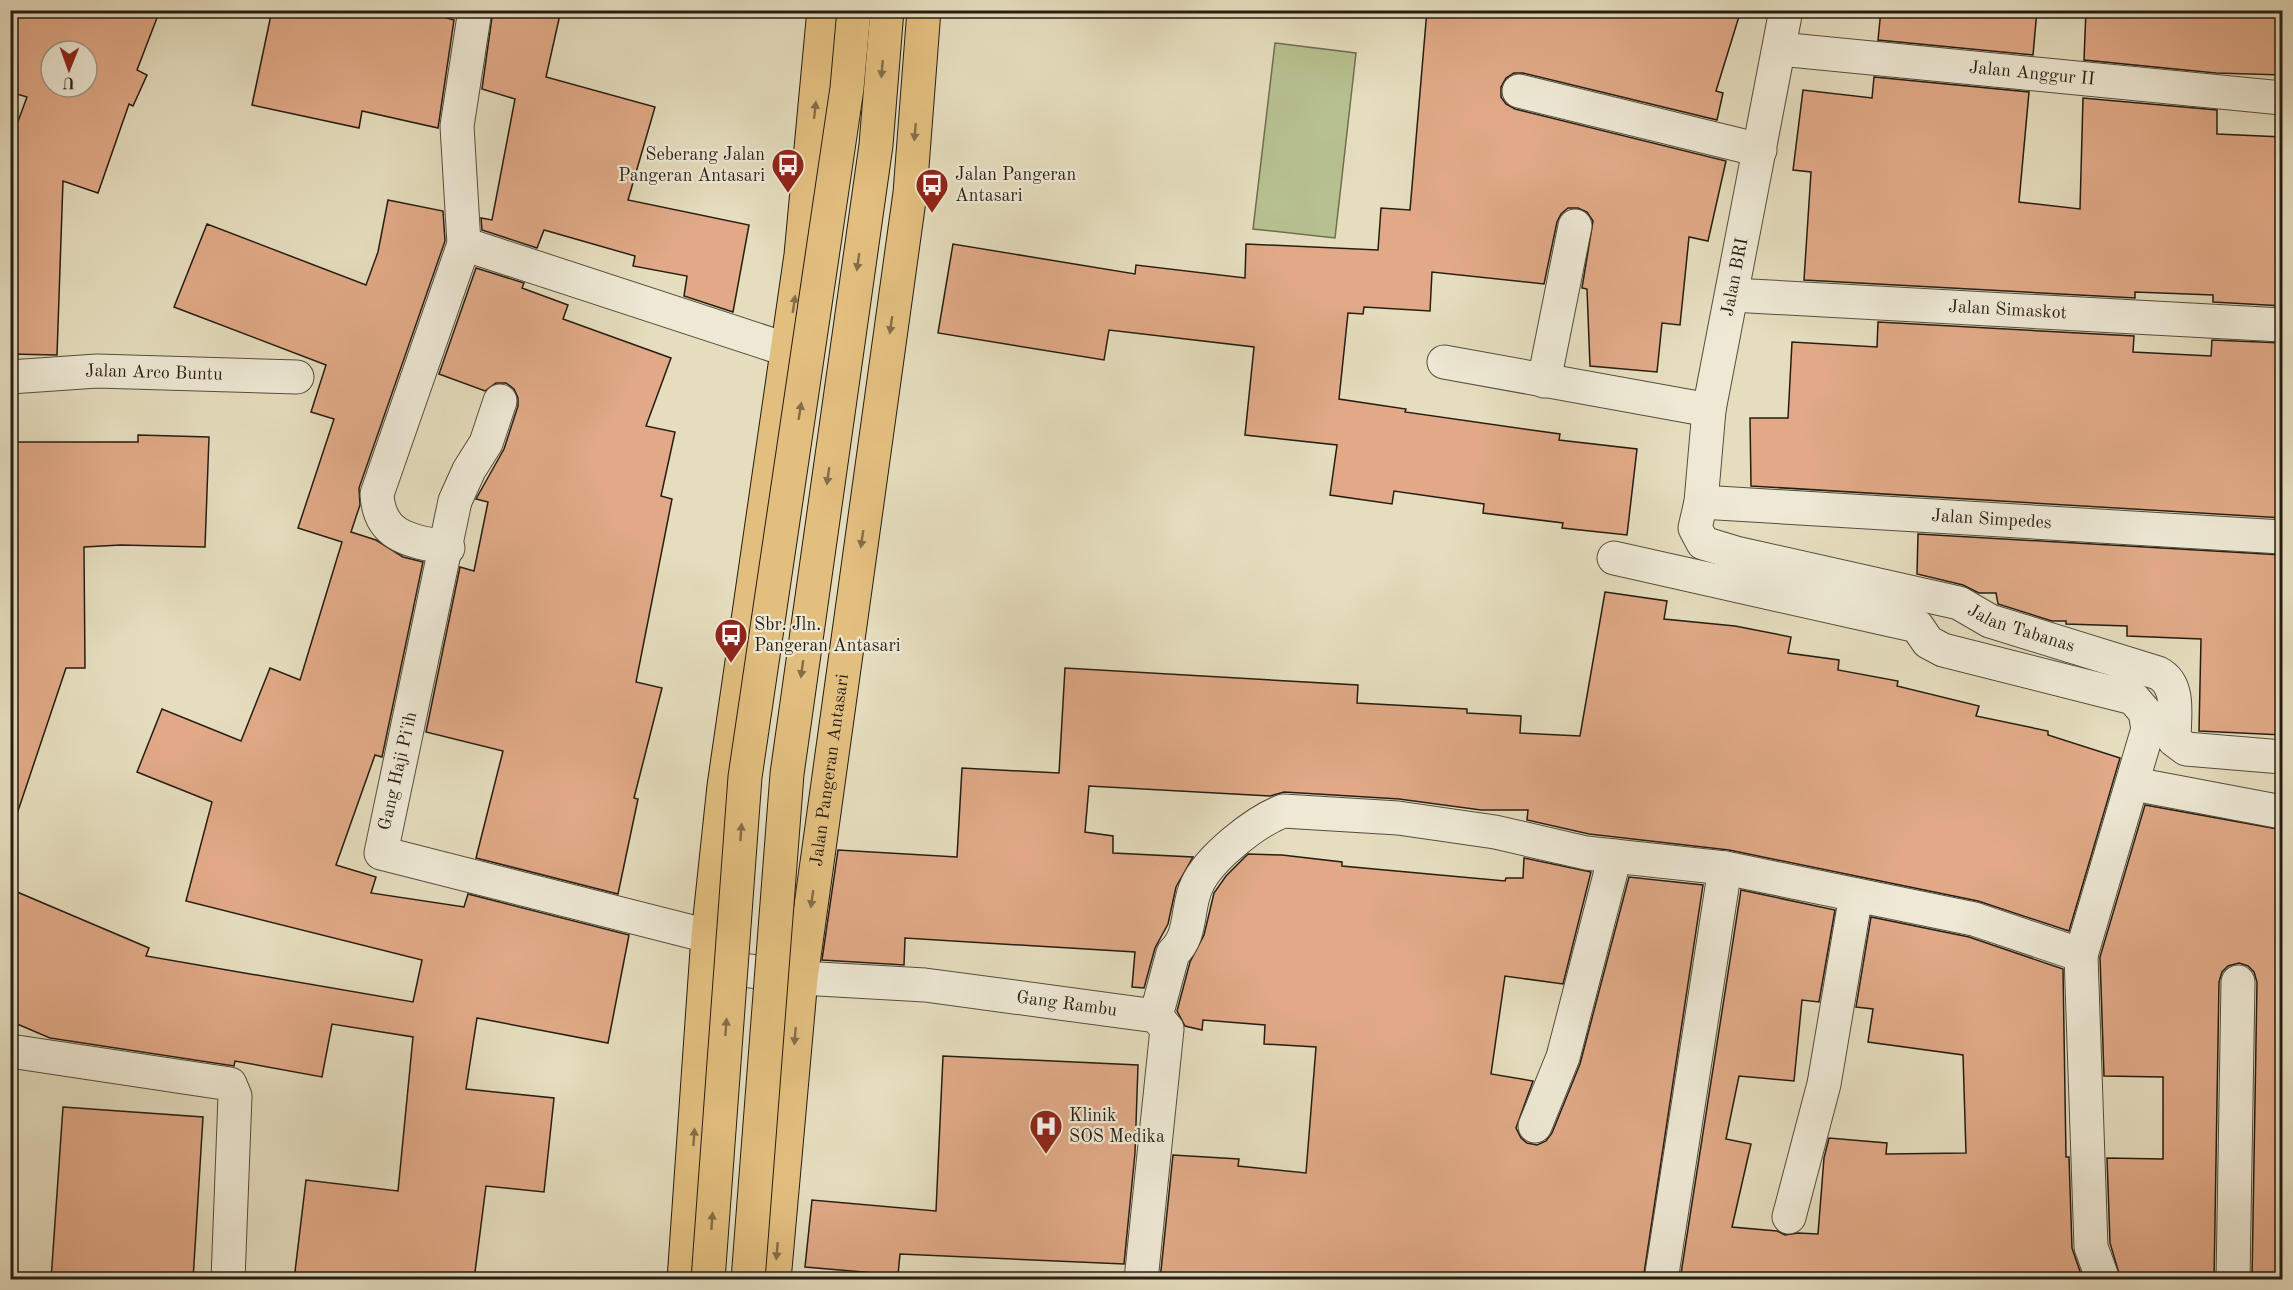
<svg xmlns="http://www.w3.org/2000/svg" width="2293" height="1290" font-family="'Old Standard TT',serif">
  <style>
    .garden { fill: #b7c08f; stroke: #6e6e50; stroke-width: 1.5 }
    .building { fill: #e1a987; stroke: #261d12; stroke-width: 1.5; fill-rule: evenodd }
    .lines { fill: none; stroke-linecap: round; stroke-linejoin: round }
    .street-casing { stroke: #564d3d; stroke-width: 35 }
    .primary-casing { stroke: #261d12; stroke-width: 35 }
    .street { stroke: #eee9d5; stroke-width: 33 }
    .primary { stroke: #e2be7f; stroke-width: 33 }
    .primary-bridge-casing { stroke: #261d12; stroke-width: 35; stroke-linecap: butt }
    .primary-bridge { stroke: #e2be7f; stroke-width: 33 }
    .oneway { fill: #846e48 }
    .labels { text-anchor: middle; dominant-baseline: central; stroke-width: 4.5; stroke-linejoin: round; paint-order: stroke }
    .street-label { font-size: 18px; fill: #261d12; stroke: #eee9d5 }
    .poi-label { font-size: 18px; fill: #261d12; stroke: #eee9d5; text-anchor: start }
  </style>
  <rect width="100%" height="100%" fill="#e5ddbe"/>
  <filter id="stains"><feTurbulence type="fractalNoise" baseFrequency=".00333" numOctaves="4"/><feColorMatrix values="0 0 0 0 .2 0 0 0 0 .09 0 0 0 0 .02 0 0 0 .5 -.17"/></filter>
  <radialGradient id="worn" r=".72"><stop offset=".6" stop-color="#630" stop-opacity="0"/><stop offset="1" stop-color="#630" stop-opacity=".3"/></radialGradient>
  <path class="garden" d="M1275 43 1356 53 1335 238 1253 229Z"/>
  <g class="building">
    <path d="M10 10H160L137 70 147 75 133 106 129 104 98 193 63 181 57 355 10 354V143L27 97 10 92ZM51 51H87V87H51Z"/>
    <path d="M272 10H419L454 20 438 128 362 111 359 128 252 105Z"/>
    <path d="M493 10H561L546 77 655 107 628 200 749 225 733 312 684 296 687 276 633 266 635 256 544 230 537 248 482 230 481 218 492 220 515 99 482 89Z"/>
    <path d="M1427 10H1741L1716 91 1723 93 1717 120 1523 73H1514L1506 78 1501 87V97L1506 104 1515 109 1726 161 1708 241 1689 237 1680 325 1662 323 1657 372 1590 366 1587 289 1582 288 1593 221 1587 212 1578 208H1568L1561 214 1557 222 1544 284 1432 272 1430 311 1364 307 1363 314 1348 313 1339 399 1406 409 1405 412 1560 434 1559 440 1637 449 1627 535 1562 528 1563 523 1483 513 1484 504 1394 491 1392 504 1330 495 1337 445 1245 435 1254 347 1109 330 1104 360 938 333 953 244 1135 274 1136 265 1245 278 1246 244 1378 250 1381 208 1410 210Z"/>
    <path d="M1881 10H2037L2033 55 1878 40Z"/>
    <path d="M2086 10H2283V75L2216 73 2084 60Z"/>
    <path d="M1874 77 2029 92 2019 202 2080 209 2083 98 2217 110V134L2283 137 2279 287H2283V306L2213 302V295L2135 292V298L1804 280 1811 172 1793 170 1803 90 1872 98Z"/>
    <path d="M388 200 443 211 445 241 359 488 360 505 351 532 376 540 403 557 423 562 382 757 375 755 336 865 376 877 371 893 464 907 468 894 629 935 608 1043 477 1018 466 1089 554 1098 544 1192 486 1186 474 1280H294L306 1180 398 1191 413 1037 332 1024 322 1077 235 1061 234 1066 50 1038 10 1021V889L149 948 146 956 413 1002 422 960 186 901 212 802 137 772 162 709 241 741 270 668 300 680 342 542 298 528 334 419 311 412 326 365 174 307 207 224 366 285 378 252Z"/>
    <path d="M476 268 524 283 522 288 568 305 563 319 671 358 646 426 675 432 661 496 672 499 636 682 662 688 634 798 638 799 618 894 476 858 503 751 426 732 460 567 474 571 488 502 476 499 504 449 518 406V398L514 389 506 383H496L485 391 439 374Z"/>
    <path d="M1878 322 2134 336 2133 352 2211 356 2212 340 2283 343V518L1751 486 1750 418H1788L1792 342 1877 347Z"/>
    <path d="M138 435 209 437 205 547 121 545 84 547 85 668H66L16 817 10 816V442H138Z"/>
    <path d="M1918 534 2283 555V735L2199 731 2201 639 2127 636V626L2066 624V621H2052L1998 604 1996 593H1979L1963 585 1917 574Z"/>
    <path d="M1605 592 1667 601 1664 619 1735 626 1791 637 1788 653 1839 660 1838 670 1898 681 1897 686 1979 706 1976 716 2048 731V735L2120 758 2069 931 1978 901 1729 850 1589 834 1527 820 1528 810H1481L1399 799 1284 792 1270 796 1089 786 1085 832 1113 836V853L1193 857 1176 887 1168 924 1155 948 1144 988 1132 987 1135 952 905 938 904 965 822 960 838 850 957 857 962 768 1059 773 1065 668 1358 685 1357 703 1467 709V713L1521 716 1520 733 1580 736Z"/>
    <path d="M2145 805 2283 830 2282 1280H2252L2257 982 2254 972 2248 966 2239 963 2228 966 2222 972 2219 982 2214 1280H2121L2110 1243 2107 1158 2163 1159V1077L2104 1076 2100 957Z"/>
    <path d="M1248 854 1282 855 1342 862V866L1505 881 1506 878H1523L1524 858 1591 872 1563 984 1505 976 1491 1074 1533 1081 1516 1128 1521 1138 1527 1143 1537 1145 1546 1141 1552 1133 1580 1064 1629 877 1703 885 1643 1280H1160L1173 1155 1239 1159 1238 1166 1306 1173 1316 1047 1264 1044 1265 1025 1203 1020 1202 1030 1185 1026 1177 1011 1190 962 1204 935 1214 893 1226 876Z"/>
    <path d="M1741 890 1835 910 1819 1002 1802 1000 1794 1081 1739 1076 1726 1139 1751 1144 1732 1227 1777 1231 1785 1235 1798 1233 1818 1234 1824 1158 1829 1138 1887 1143 1886 1154 1966 1153 1963 1055 1868 1042 1873 1009 1856 1007 1871 917 1969 937 2063 969 2066 1157H2069L2072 1248 2083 1280H1680Z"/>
    <path d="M943 1056 1138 1065 1135 1153 1124 1264 900 1254 898 1275 805 1267 812 1200 936 1211Z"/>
    <path d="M63 1107 203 1117 193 1280H51Z"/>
  </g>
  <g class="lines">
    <g class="street-casing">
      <g id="street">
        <path id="s1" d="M1786 10 1709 410 1701 502 1695 528 1703 543 1736 553 1959 603 1990 621 2158 673C2181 685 2174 716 2174 740L2186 749 2282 757"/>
        <path id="s2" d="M1779 49 2282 98"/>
        <path d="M1519 91 1760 150"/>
        <path d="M464 244 788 350"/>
        <path id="s3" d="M1732 295 2282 325"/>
        <path d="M1444 362 1709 410"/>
        <path id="s4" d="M10 377 97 371 297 377"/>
        <path d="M1544 381 1575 226"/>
        <path d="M500 401 486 443 469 470 455 501 381 853 708 936"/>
        <path id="s5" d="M1701 502 2282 537"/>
        <path d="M448 548C412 541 379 538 377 494L464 244 457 126 475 10"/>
        <path d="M2134 784 2282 812"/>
        <path d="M2081 955 2091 1247 2103 1280"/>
        <path id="s6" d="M707 965 801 978 925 985 1156 1016 1167 1029 1141 1280"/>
        <path d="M1156 1016 1173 953C1193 935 1186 907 1197 885 1209 858 1256 821 1283 811L1398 818 1495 832 1586 853 1725 868 1974 919 2081 955 2148 729 2145 712 2133 698 1943 650 1928 642 1917 626 1614 558"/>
        <path d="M10 1051 230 1084 235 1096 228 1280"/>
        <path d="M1535 1126 1563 1057 1615 856"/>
        <path d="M1789 1217 1824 1084 1856 895"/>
        <path d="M1661 1280 1725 868"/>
        <path d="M2233 1280 2238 982"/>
      </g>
    </g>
    <g class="primary-casing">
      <g id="primary">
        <path d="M684 1280 708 936 724 786 801 255 824 10"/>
        <path id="s7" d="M774 1280 801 978 910 193 924 10"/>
      </g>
    </g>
    <use href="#street" class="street"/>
    <use href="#primary" class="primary"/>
    <g class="primary-bridge-casing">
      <g id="primary-bridge">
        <path d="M708 1280 745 777 847 88 854 10"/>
        <path d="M748 1280 787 774 876 145 887 10"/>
      </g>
    </g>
    <use href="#primary-bridge" class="primary-bridge"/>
  </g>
  <defs><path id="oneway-solid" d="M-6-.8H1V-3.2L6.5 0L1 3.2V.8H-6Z" transform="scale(1.5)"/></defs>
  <g class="oneway">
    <use href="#oneway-solid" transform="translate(882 69) rotate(95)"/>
    <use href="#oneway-solid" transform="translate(815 110) rotate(-84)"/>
    <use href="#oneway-solid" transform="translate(915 132) rotate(95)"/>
    <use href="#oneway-solid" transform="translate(858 262) rotate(98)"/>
    <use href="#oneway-solid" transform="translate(794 304) rotate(-82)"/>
    <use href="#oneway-solid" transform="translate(891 325) rotate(98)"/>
    <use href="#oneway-solid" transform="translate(800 411) rotate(-81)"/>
    <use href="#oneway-solid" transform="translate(828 476) rotate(98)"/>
    <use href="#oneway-solid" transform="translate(862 539) rotate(98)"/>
    <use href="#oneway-solid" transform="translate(802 669) rotate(98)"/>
    <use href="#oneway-solid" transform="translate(741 832) rotate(-86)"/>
    <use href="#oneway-solid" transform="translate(812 899) rotate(98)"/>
    <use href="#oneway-solid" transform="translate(726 1027) rotate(-86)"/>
    <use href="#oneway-solid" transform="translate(795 1036) rotate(95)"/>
    <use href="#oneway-solid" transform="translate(694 1137) rotate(-86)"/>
    <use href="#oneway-solid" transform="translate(712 1221) rotate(-86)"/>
    <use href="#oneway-solid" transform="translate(777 1251) rotate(95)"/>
  </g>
  <defs>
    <g id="bus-pin" transform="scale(1.725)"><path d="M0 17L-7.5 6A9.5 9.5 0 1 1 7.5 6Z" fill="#8f2418" stroke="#eee9d5"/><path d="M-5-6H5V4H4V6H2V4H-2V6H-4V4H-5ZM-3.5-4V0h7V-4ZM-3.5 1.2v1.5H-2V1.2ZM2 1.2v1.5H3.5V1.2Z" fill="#fff"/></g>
    <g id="hospital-pin" transform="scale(1.725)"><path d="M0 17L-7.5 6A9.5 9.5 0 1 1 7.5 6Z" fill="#8f2418" stroke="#eee9d5"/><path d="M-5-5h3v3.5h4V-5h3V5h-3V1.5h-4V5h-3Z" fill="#fff"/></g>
  </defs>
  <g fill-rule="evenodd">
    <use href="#bus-pin" x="788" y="165"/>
    <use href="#bus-pin" x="932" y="185"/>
    <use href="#bus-pin" x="731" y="635"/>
    <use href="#hospital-pin" x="1046" y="1126"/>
  </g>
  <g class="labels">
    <g class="street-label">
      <text stroke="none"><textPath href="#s2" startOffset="254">Jalan Anggur II</textPath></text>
      <text transform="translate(1735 277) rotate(-79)">Jalan BRI</text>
      <text stroke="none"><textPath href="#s3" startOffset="276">Jalan Simaskot</textPath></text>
      <text stroke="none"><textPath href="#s4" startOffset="144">Jalan Arco Buntu</textPath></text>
      <text stroke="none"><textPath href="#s5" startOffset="291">Jalan Simpedes</textPath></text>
      <text stroke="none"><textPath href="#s1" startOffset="874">Jalan Tabanas</textPath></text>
      <text stroke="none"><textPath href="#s7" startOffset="513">Jalan Pangeran Antasari</textPath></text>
      <text transform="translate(398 771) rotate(-77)">Gang Haji Pi'ih</text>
      <text stroke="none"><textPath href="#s6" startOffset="362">Gang Rambu</textPath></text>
    </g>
    <g class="poi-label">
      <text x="765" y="155" text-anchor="end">Seberang Jalan<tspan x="765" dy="21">Pangeran Antasari</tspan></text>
      <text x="955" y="175">Jalan Pangeran<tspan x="955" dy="21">Antasari</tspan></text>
      <text x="754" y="625">Sbr. Jln.<tspan x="754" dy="21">Pangeran Antasari</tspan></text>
      <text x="1069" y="1116">Klinik<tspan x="1069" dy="21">SOS Medika</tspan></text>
    </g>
  </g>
  <rect width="2293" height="1290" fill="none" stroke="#e5ddbe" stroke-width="36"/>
  <rect x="12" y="12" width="2269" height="1266" fill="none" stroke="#261d12" stroke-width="3"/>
  <rect x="18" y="18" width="2257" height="1254" fill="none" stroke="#261d12" stroke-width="1.5"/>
  <g transform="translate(69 69) rotate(181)"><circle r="28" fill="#eee9d5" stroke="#9e9787" stroke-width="1.5"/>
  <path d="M0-4.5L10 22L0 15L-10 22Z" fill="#8f2418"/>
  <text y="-9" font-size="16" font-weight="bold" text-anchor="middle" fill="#261d12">U</text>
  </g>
  <rect width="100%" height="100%" filter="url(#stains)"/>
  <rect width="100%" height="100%" fill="url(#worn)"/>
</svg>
